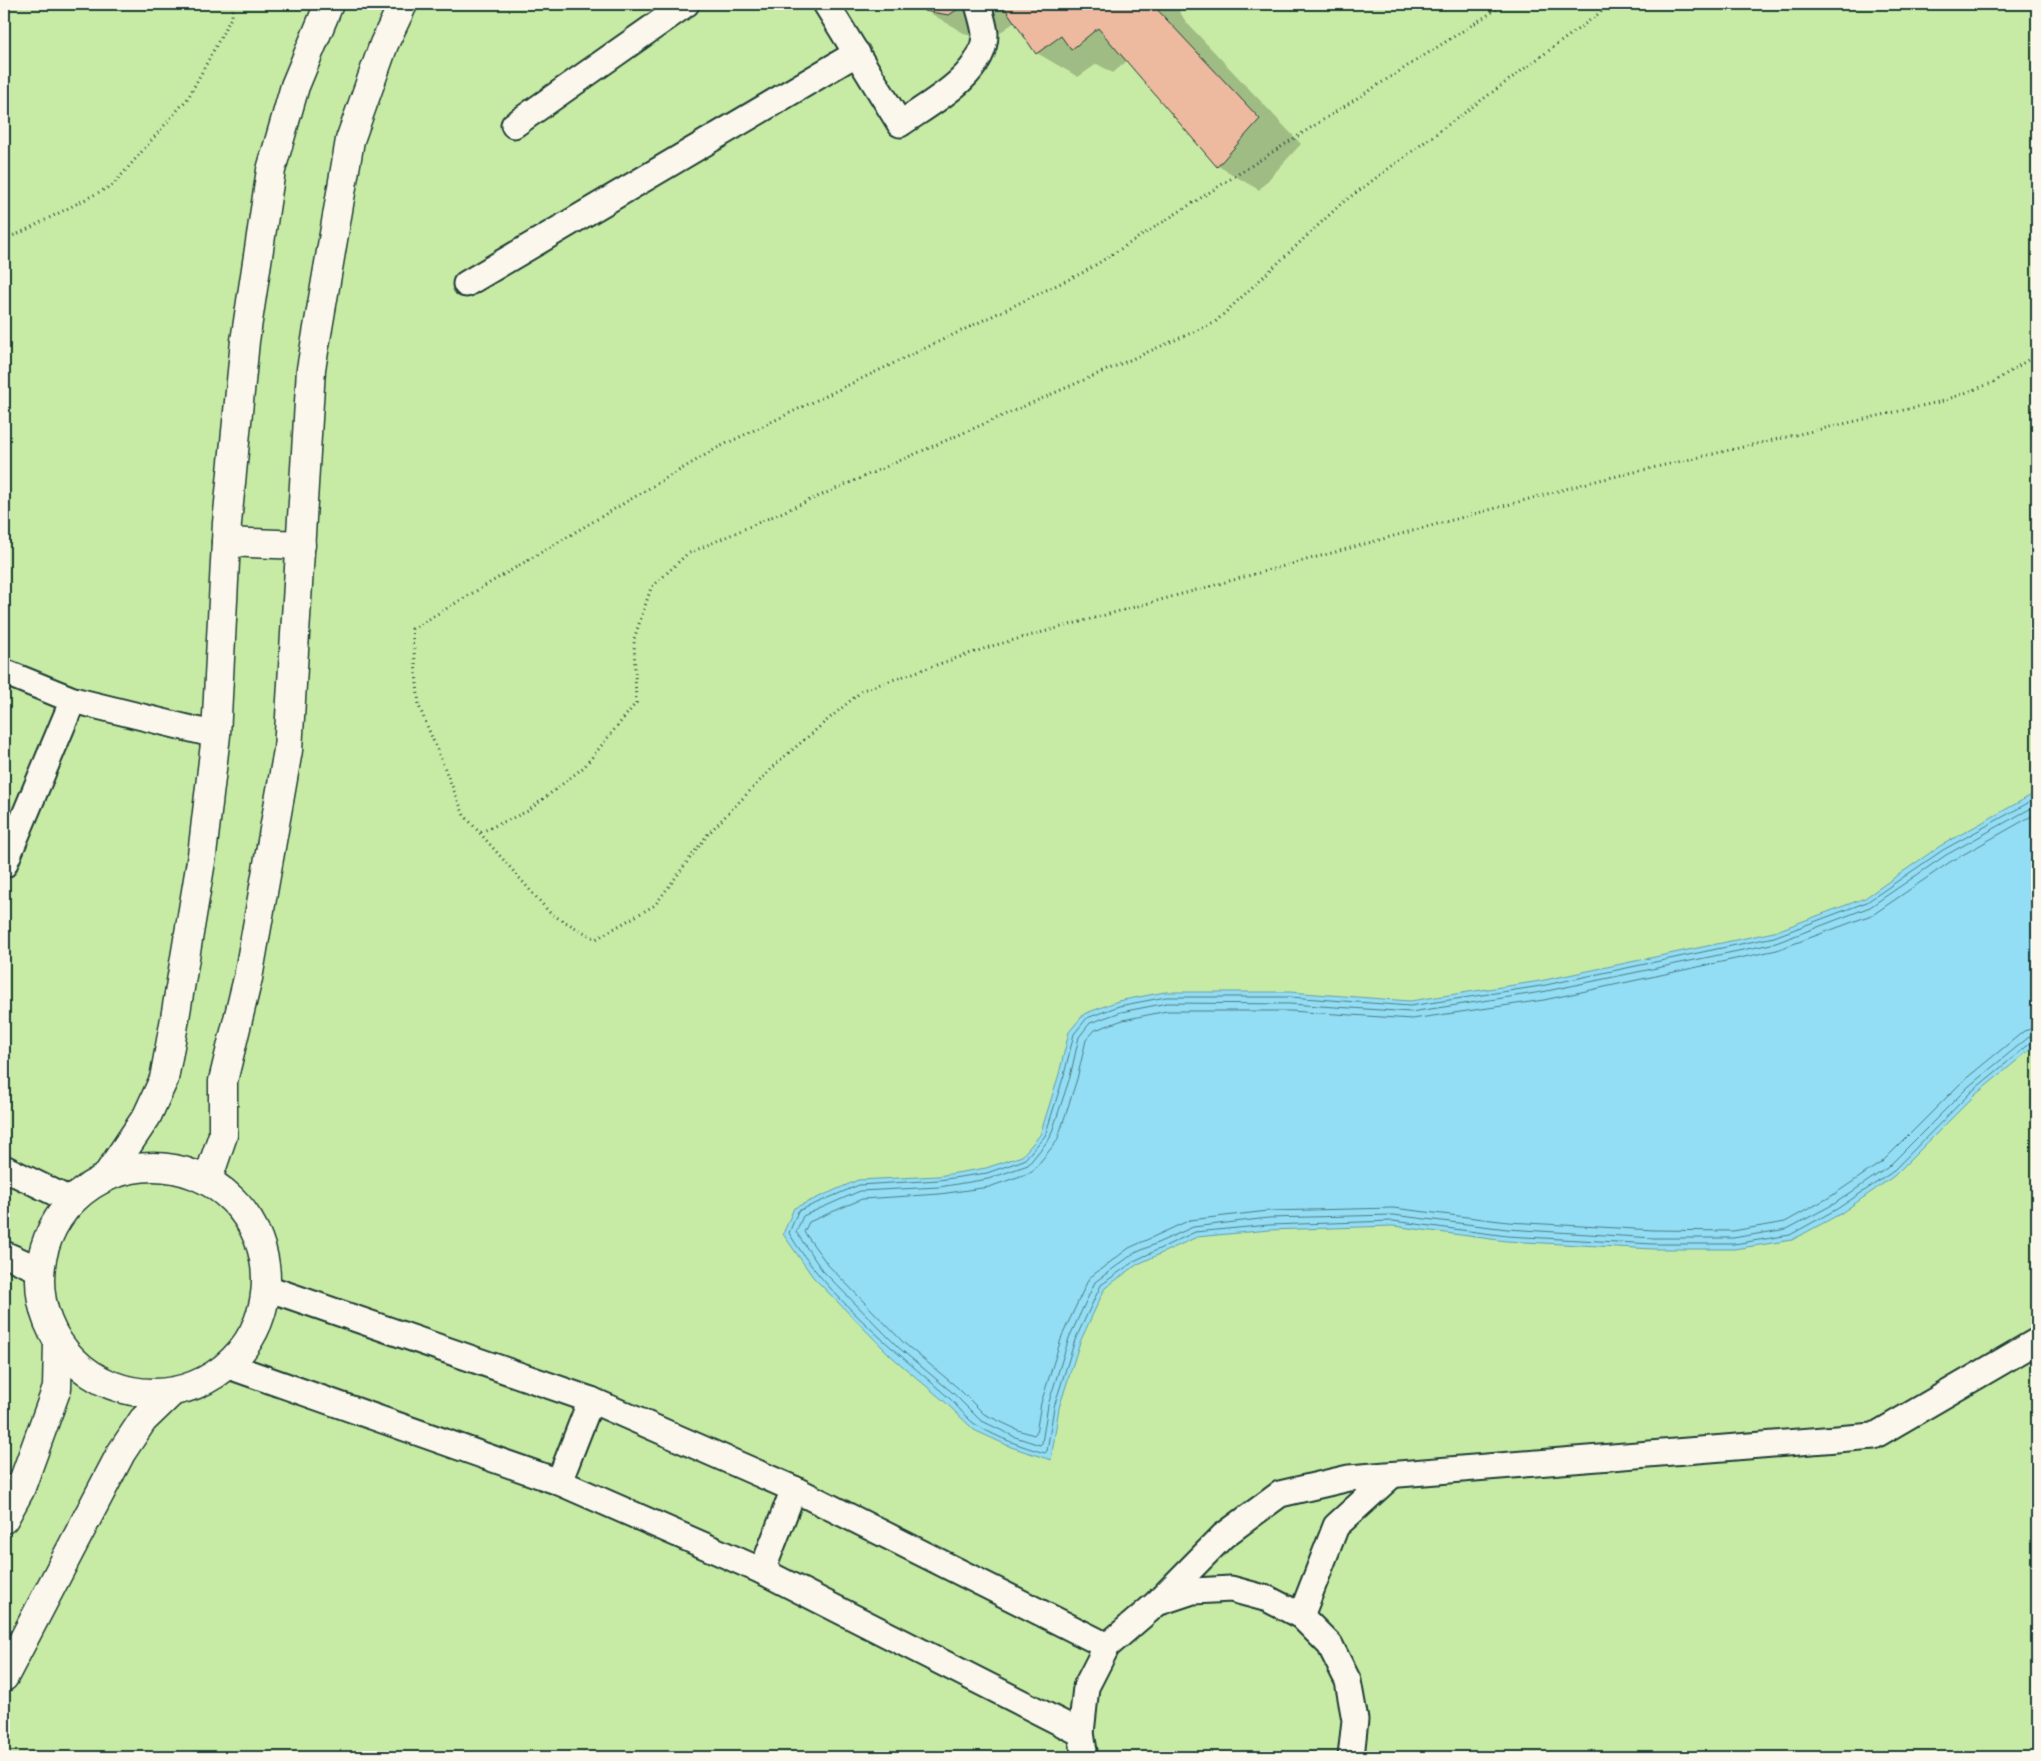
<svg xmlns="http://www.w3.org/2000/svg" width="2041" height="1761" font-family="'Indie Flower',sans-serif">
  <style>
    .green { fill: #c7eba5; stroke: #73946c }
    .water { fill: #93ddf5; stroke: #659da8 }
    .shadow { fill: #0003 }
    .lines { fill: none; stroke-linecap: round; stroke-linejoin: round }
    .shore { stroke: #4d7d81; stroke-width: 1 }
    .building { fill: #edb99f; stroke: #1f3d34 }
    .lane-casing { stroke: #1f3d34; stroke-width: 29 }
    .street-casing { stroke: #1f3d34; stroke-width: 31 }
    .path { stroke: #1f3d34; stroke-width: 3; stroke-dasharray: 1 4; stroke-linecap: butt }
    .lane { stroke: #fbf7ec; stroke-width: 25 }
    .street { stroke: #fbf7ec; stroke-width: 28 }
  </style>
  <rect width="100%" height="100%" fill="#fbf7ec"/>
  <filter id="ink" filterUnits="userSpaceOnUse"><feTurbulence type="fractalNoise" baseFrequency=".02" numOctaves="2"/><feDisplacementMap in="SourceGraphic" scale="10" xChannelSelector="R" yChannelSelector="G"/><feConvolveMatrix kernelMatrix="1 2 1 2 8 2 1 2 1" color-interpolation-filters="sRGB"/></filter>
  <g filter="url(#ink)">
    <rect class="green" x="4" y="4" width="2033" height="1753"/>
    <path class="water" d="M2037 792V1044L1975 1095 1894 1176 1840 1214 1792 1240 1734 1249H1653L1506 1241 1393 1226 1269 1230 1197 1237 1138 1264 1105 1288 1080 1342 1059 1408 1051 1460 1011 1447 974 1430 945 1402 892 1357 813 1277 783 1234 794 1208 858 1180 938 1176 986 1168 1022 1156 1040 1135 1059 1074 1069 1032 1084 1014 1118 1001 1165 992H1290L1410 1001 1540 981 1774 932 1865 898 1940 846Z"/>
    <path class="shadow" d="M922 4H1175L1186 22 1301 144 1259 190 1218 166 1127 61 1113 73 1097 64 1078 77 1037 53 1015 22 992 38 967 35 925 10Z"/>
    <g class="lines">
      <g class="shore">
        <path d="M2037 798 1943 850 1867 902 1774 937 1541 986 1410 1006 1290 997H1166L1119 1006 1087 1018 1074 1034 1064 1075 1045 1136 1024 1160 987 1173 939 1180 859 1185 798 1211 789 1233C826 1296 894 1349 948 1397 958 1406 967 1420 978 1426 998 1438 1023 1447 1045 1453L1047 1451 1054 1407 1075 1340 1101 1285 1136 1260 1195 1232 1269 1225 1393 1221 1507 1236 1653 1244H1734L1790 1235 1837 1209 1891 1173 1972 1091 2032 1042 2037 1041"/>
        <path d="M2037 805 1946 855 1870 907 1776 943 1542 992 1411 1012 1290 1004 1167 1003 1121 1012 1090 1023 1079 1037 1070 1077 1050 1138 1028 1165 988 1179 939 1187 860 1191 803 1216 796 1232 822 1270 899 1348 953 1393 980 1420 1015 1437 1040 1445 1042 1443 1048 1405 1069 1338 1095 1282 1133 1254 1193 1227 1268 1218 1393 1215 1507 1229 1654 1238H1733L1787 1229 1834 1204 1887 1168 1968 1087 2029 1037 2037 1035"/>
        <path d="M2037 813 1950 862 1874 914 1777 950 1544 1000 1412 1019 1290 1011H1167L1123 1020 1095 1030 1086 1040 1077 1079 1057 1141 1032 1172 989 1187 940 1194 862 1199 809 1222 804 1232 828 1265 904 1343 958 1388 984 1414 1018 1430 1034 1435 1036 1433 1041 1403 1062 1336 1089 1278 1129 1248 1190 1220 1268 1211 1393 1208 1508 1222 1654 1230 1733 1231 1785 1222 1830 1197 1882 1162 1963 1081 2024 1031 2037 1027"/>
      </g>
    </g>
    <g class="building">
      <path d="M920 4H966L949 15 924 11Z"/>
      <path d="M1002 4H1152L1260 119 1217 167 1098 28 1071 50 1061 36 1036 54Z"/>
    </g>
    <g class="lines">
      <g class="lane-casing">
        <g id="lane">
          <path d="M826 4 900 124C929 104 985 75 985 34 984 24 980 13 978 4"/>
          <path d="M514 125 686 4"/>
          <path d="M466 284 857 53"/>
          <path d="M4 672 73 700 216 735"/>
          <path d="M4 865 73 700"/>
          <path d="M4 1168 72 1201"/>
          <path d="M4 1254 40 1270"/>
          <path d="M267 1288 591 1400 794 1489 1107 1646"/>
          <path d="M229 1366 559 1482 762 1571 1081 1733"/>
          <path d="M559 1482 591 1400"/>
          <path d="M762 1571 794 1489"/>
          <path d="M1157 1603 1223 1536 1280 1494 1349 1478 1874 1436 2037 1341"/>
          <path d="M1301 1616 1336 1526 1392 1475"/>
          <path d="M1085 1757 1081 1733 1086 1687 1107 1646 1157 1603 1193 1591 1231 1589 1268 1599 1301 1616 1330 1645 1348 1681 1355 1720 1351 1757"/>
        </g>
      </g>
      <g class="street-casing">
        <g id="street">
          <path d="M226 542 301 545"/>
          <circle cx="153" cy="1280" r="113"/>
          <path d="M106 1177 147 1116 164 1079 174 1024 202 855 216 735 227 523 245 341 271 170 295 86 329 4"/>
          <path d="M208 1179 223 1135V1081L248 978 288 750 311 369 350 140 384 44 403 4"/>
          <path d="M4 1519 20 1490 57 1388 58 1343"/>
          <path d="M4 1677 121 1453 143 1420 171 1393"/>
        </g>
      </g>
      <g class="path">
        <path d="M1505 4 1086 271 717 448 412 629 419 706 464 815 551 914 596 939 655 905 708 834 778 762 863 690 992 646 1591 482 1943 401 1992 383 2037 354"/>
        <path d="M4 239 20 233 113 185 188 98 232 16 233 4"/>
        <path d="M481 832 528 811 584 767 636 703 634 639 651 588 687 554 1214 323 1342 203 1612 4"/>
      </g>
      <use href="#lane" class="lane"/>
      <use href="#street" class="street"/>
    </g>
  </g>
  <rect width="2041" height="1761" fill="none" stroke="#fbf7ec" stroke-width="20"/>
  <rect x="10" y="10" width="2021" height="1741" fill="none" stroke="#1f3d34" stroke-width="2" filter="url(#ink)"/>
</svg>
